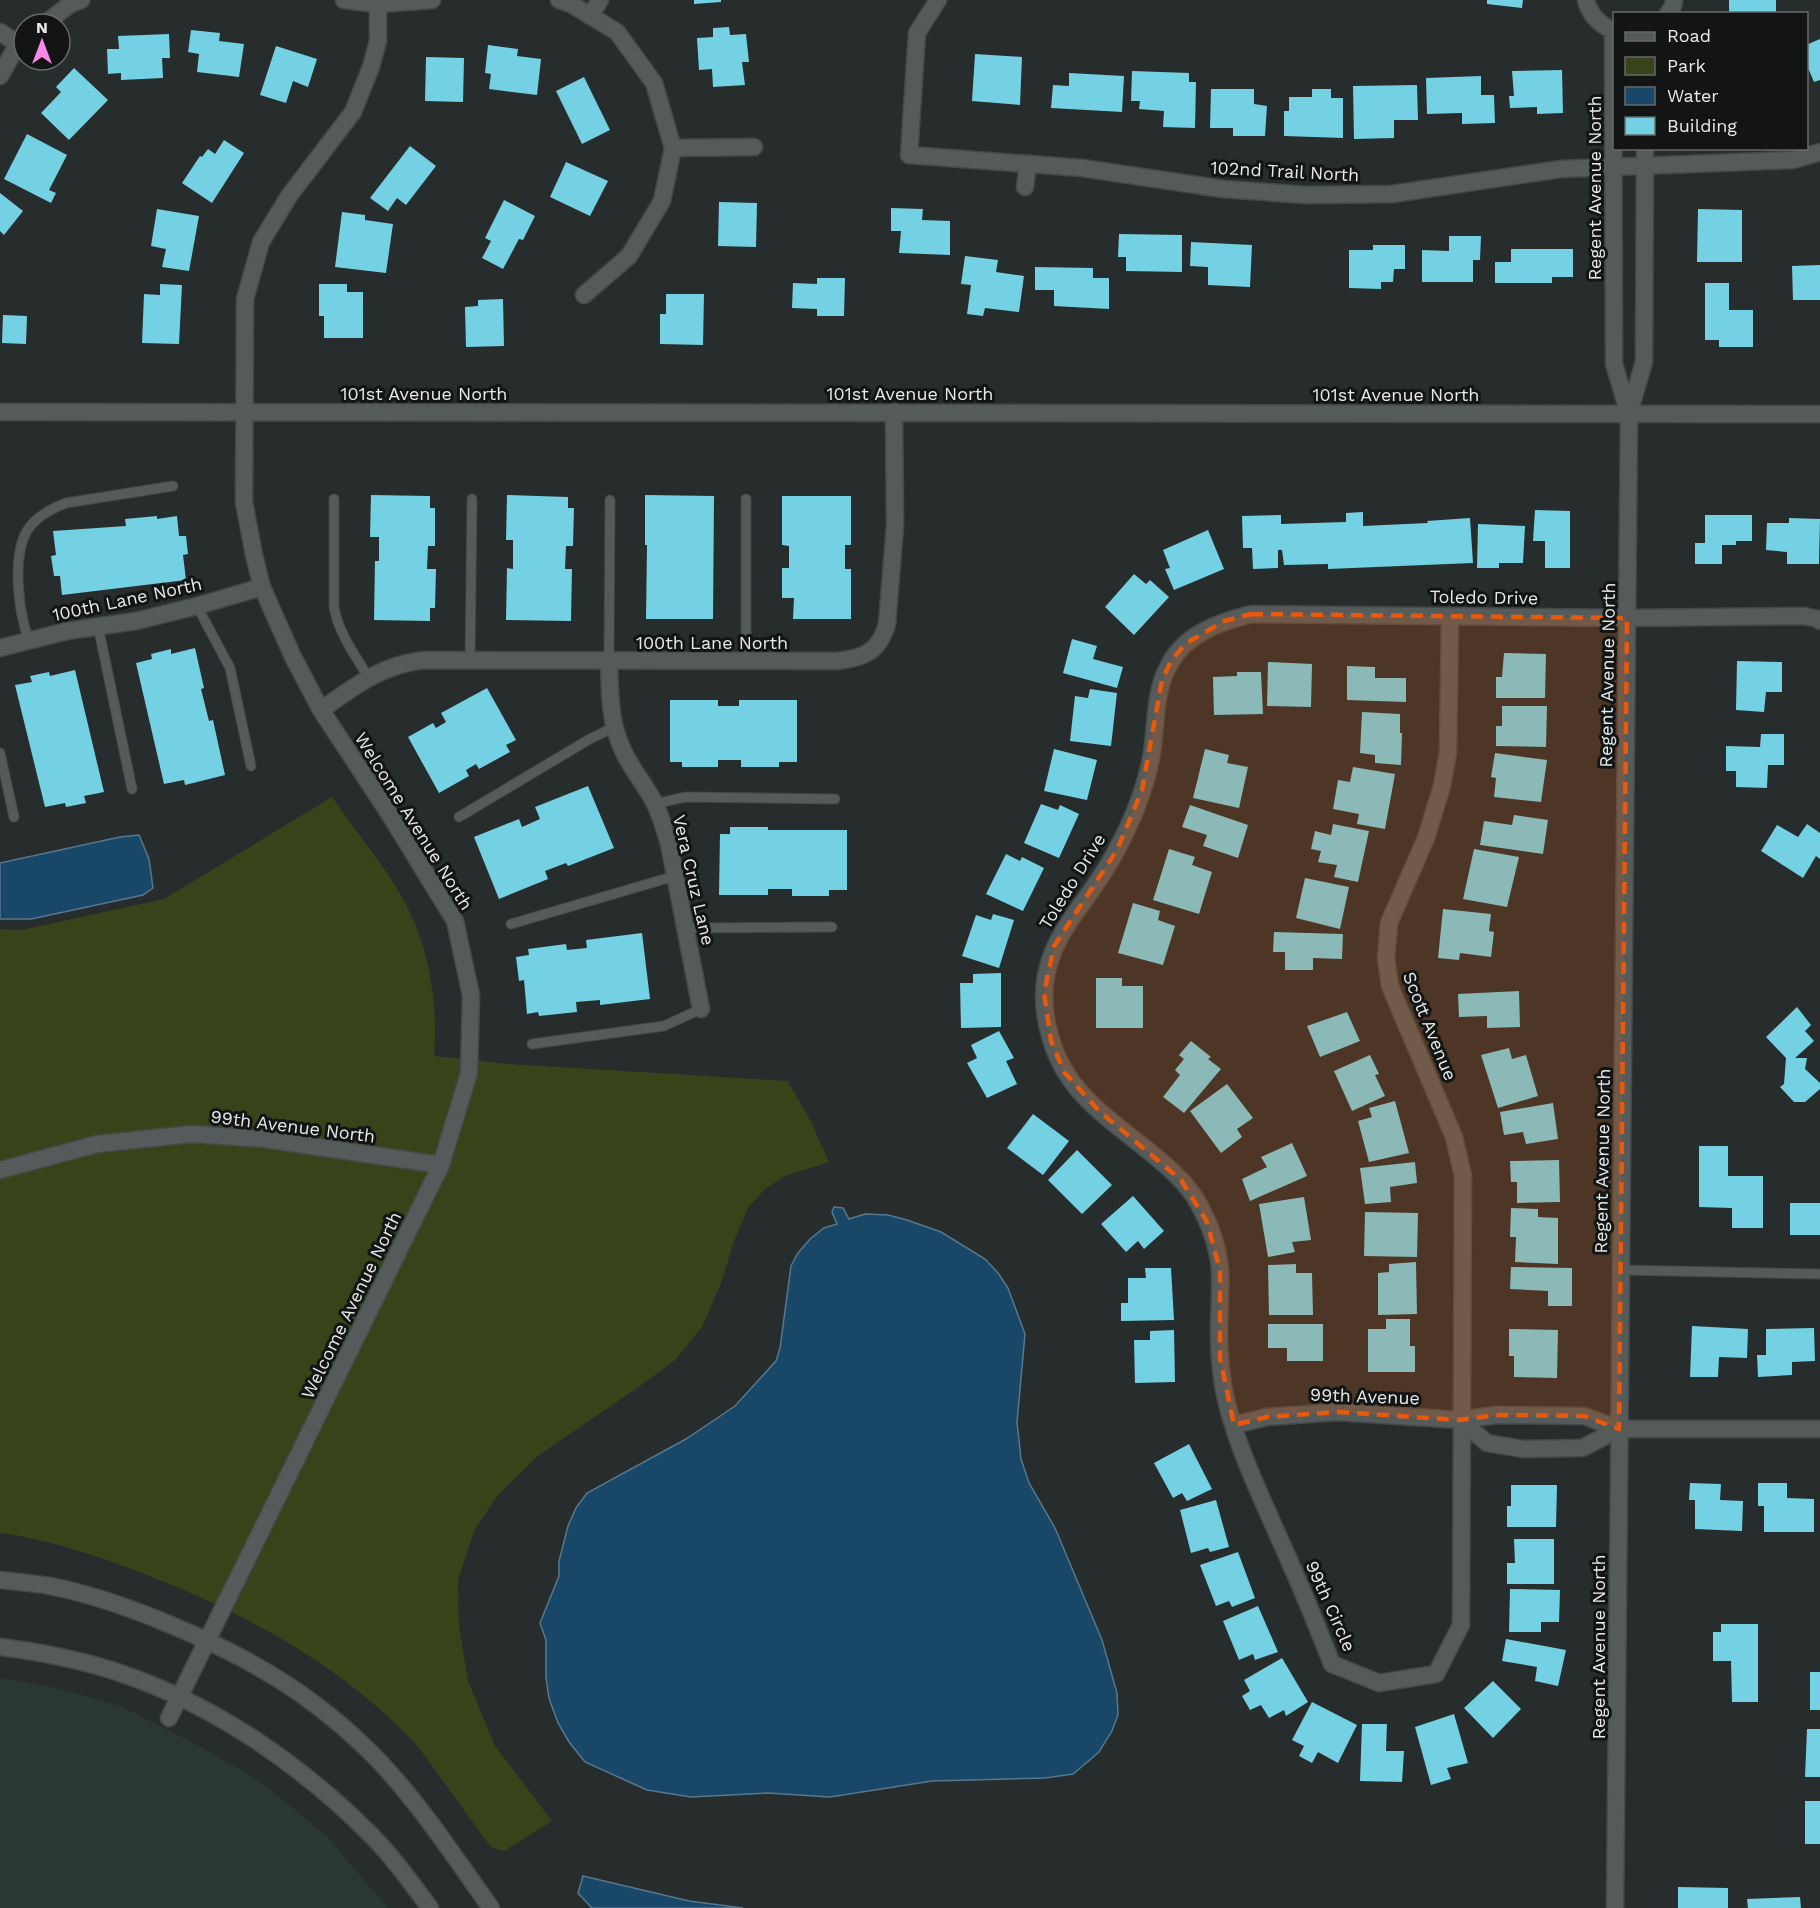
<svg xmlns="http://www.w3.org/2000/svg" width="1820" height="1908" font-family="'Work Sans',sans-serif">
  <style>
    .built { fill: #2a3835 }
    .green { fill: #39431a }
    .water { fill: #184767; stroke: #56788e; stroke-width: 1.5 }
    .building { fill: #74d1e3 }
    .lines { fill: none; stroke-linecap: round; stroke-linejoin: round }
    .service-casing { stroke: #434947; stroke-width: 11 }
    .minor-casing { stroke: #434947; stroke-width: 19 }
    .tertiary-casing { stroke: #434947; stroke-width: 19 }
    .service { stroke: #545b5a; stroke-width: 9 }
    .minor { stroke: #545b5a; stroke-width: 16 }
    .tertiary { stroke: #545b5a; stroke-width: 16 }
    .marked { fill: #e8590c; fill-opacity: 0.2; stroke: #e8590c; stroke-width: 4.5; stroke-dasharray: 12 8; stroke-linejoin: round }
    .labels { text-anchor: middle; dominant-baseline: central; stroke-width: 6; stroke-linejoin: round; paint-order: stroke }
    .street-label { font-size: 18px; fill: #e6eae9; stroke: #121514 }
  </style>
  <rect width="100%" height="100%" fill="#272d2c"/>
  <path class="built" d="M0 1678 36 1684 83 1695 123 1707 201 1747 253 1777 291 1806 328 1838 388 1908H0Z"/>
  <path class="green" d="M332 797C352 826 375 854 394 884 427 934 439 997 434 1056L507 1064 788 1081 811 1122 829 1162 785 1176 765 1189 748 1208 734 1241 721 1283 702 1327 675 1360 640 1386 539 1455 498 1495 474 1531 458 1580 459 1626 468 1681 495 1746 552 1821 504 1851 491 1847C474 1824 457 1801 440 1777 431 1765 423 1752 413 1741 335 1660 236 1608 131 1569 89 1553 45 1539 0 1533V929L22 930 164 899Z"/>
  <g class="water">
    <path d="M139 835 149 859 153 888 143 895 31 919H0V863L120 837Z"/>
    <path d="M834 1207 843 1208 849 1219 865 1214 888 1215 907 1220 941 1232 985 1259 998 1273 1008 1288 1025 1334 1017 1422 1021 1459 1029 1483 1055 1528 1102 1640 1117 1693 1118 1715 1112 1731 1099 1752 1073 1774 1045 1778 932 1781 830 1797 768 1793 691 1797 647 1790 585 1762 569 1742 558 1723 549 1698 546 1678V1640L540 1623 559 1576V1561L568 1526 576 1508 587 1493 686 1439 735 1406 776 1361 780 1348 791 1266 798 1253 810 1239 824 1228 837 1224 832 1212Z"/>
    <path d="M583 1876 689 1901 743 1908H592L578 1893Z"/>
  </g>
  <g class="building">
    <path d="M694 0H721V2L694 4Z"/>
    <path d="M1487 0H1523L1522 8 1487 4Z"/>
    <rect x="1729" y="0" width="47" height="14"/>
    <path d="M729 27 730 35 746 34 749 62H742L745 85 713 87 712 69 699 70 697 38 713 37V28Z"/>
    <path d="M191 30 220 33 219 41 244 44 239 77 197 72 199 54 188 52Z"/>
    <path d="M169 34 170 58H162L163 78 121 80V73L108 74 107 49H119L118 36Z"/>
    <path d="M1820 39V80L1814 82 1806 63V45Z"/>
    <path d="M488 45 518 49 517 56 541 59 537 95 489 89 491 74 485 73Z"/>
    <path d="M276 46 317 59 308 87 293 81 286 103 260 95Z"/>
    <path d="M975 54 1022 57 1020 105 972 101Z"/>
    <path d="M426 57 464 58 463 102 425 101Z"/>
    <path d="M74 68 108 100 69 140 41 113 61 92 56 87Z"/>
    <path d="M1562 70 1563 113 1537 114V107L1510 108 1509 96H1514L1512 71Z"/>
    <path d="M1132 71 1189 73V82H1196L1195 128 1163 127 1164 111 1139 109 1140 101H1131Z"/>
    <path d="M1069 73 1124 76 1122 112 1051 108 1053 85 1069 86Z"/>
    <path d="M1481 76V95H1494L1495 123 1462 124V113L1427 114 1426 78Z"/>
    <path d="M584 77 610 130 582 144 556 91Z"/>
    <path d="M1417 85 1418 120H1394V138L1354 139 1353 86Z"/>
    <path d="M1211 89H1254V104L1267 106 1265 136H1233V128H1210Z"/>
    <path d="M1312 89H1331V98H1343V138L1284 136V111H1289V97H1312Z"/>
    <path d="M27 134 67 155 49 190 56 193 51 203 4 179Z"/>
    <path d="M224 140 244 153 212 203 182 183 200 156 202 157 208 149 215 154Z"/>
    <path d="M410 146 436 166 406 205 397 198 388 211 370 198Z"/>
    <path d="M566 162 608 181 590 216 550 197Z"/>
    <path d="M0 193 23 211 4 235 0 231Z"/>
    <path d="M504 200 535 216 523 240 519 239 503 269 482 258 491 241 485 238Z"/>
    <path d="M719 202 757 203 756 247 718 246Z"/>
    <path d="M891 208 923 209 922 220 950 221V255L899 253 901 231H891Z"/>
    <path d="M157 209 199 216 189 271 162 267 166 249 151 246Z"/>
    <path d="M1698 209 1742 210V262H1697Z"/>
    <path d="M342 212 365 215V220L393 224 386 273 335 267Z"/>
    <path d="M1119 234 1182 235V272L1126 271V257H1118Z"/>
    <path d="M1449 236H1481L1480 260H1473V282H1422V250L1449 251Z"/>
    <path d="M1191 242 1252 245 1250 287 1208 285V267L1190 266Z"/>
    <path d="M1373 245H1405V269H1394L1393 282H1381V289L1349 288V250H1373Z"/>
    <path d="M1511 249H1573V277H1552V283H1495V262H1511Z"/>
    <path d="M965 256 998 260 996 272 1024 276 1019 312 985 308 983 316 967 314 971 285 961 284Z"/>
    <path d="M1820 265V300H1793L1792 266Z"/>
    <path d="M1035 267 1093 268V278H1109V309L1054 306V290H1035Z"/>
    <path d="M817 278H845L844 316H817V309L792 308 793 283 817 284Z"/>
    <path d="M1705 283H1729V310H1753V347H1719V340H1705Z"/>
    <path d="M160 284 182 285 179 344 142 343 144 294 160 295Z"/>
    <path d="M319 284H347V292H363V338H324V316H319Z"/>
    <path d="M666 294H704L703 345 660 344V314H666Z"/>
    <path d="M503 299 504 346 466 347 465 307 478 306V300Z"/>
    <path d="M3 315 27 316 26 344 2 343Z"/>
    <path d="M371 495 430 496V508H435V546H428L427 569H436L435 608H430V621L374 620 375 561H379V537H370Z"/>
    <path d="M507 495 568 497V508H574L573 546H566L565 569H572L571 621 506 620 507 568 513 569V540H506Z"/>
    <path d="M645 495 714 496 713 619H646L647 545H645Z"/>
    <path d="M782 496H851V545H845V569H851V619H793L794 598H782V568H789V546L782 545Z"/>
    <path d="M1535 510 1570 511V568H1545V541H1533Z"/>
    <path d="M1363 512V526L1428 523 1427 521 1470 518 1473 563 1328 569V564L1284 565 1282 550H1278V568L1253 569 1252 548H1243L1242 516 1281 515V524L1346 522V513Z"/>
    <path d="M1705 515H1752V541H1736V545H1722V564H1695V543H1705Z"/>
    <path d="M157 516V519L177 516 179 536H186L188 554 183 555 186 580 62 595 60 576H54L51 556 56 555 53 531 126 526 125 519Z"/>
    <path d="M1789 518 1820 519 1819 564H1787V552L1766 550 1767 523H1789Z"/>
    <path d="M1478 524 1525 526 1523 563H1499V568H1477Z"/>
    <path d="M1208 530 1224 569 1174 590 1165 569 1170 568 1163 550Z"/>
    <path d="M1134 574 1146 584 1150 580 1169 597 1134 635 1105 607Z"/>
    <path d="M1072 639 1097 646 1093 659 1123 667 1117 688 1063 673Z"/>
    <path d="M195 648 204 688 201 689 209 721 213 720 225 775 185 785 184 780 164 784 136 663 152 659 151 654 171 649V654Z"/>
    <path d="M1504 653 1546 654 1545 698H1496V677H1502Z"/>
    <path d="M1737 661 1782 662V692H1766L1764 712 1736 710Z"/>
    <path d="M1268 662 1312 664 1311 707 1267 706Z"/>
    <path d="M1347 666 1375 667V678H1406V702L1347 700Z"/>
    <path d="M75 670 104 792 84 796 86 803 66 807 65 803 45 807 15 685 32 682 30 676 49 672 50 676Z"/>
    <path d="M1237 672H1261L1263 714 1214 715 1213 677 1237 676Z"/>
    <path d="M487 688 516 740 506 745 510 752 479 769 476 764 466 770 469 776 439 793 408 737 433 723 436 728 446 722 441 713Z"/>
    <path d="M1090 689 1117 693 1111 746 1070 741 1075 696 1088 698Z"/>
    <path d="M670 700H718V706H739V700H797V762H779V767H741V760H718V767H682V762H670Z"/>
    <path d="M1502 706H1547L1546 747 1496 746V726H1502Z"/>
    <path d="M1362 712 1400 714V733H1402L1401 765 1375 763V755L1360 753Z"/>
    <path d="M1761 734H1784V765H1768L1767 788 1736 787V771H1726V746L1760 747Z"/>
    <path d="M1054 749 1097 760 1087 800 1044 791Z"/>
    <path d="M1205 749 1229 755 1227 763 1248 767 1239 808 1193 798Z"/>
    <path d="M1495 753 1547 760 1541 802 1494 797 1496 778 1491 777Z"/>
    <path d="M1353 767 1395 774 1385 829 1357 824 1359 814 1333 809 1338 780 1350 782Z"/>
    <path d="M588 786 614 848 568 866 566 863 545 871 548 879 499 899 474 837 519 819 522 827 540 819 535 807Z"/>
    <path d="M1041 804 1058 810 1060 805 1079 814 1059 858 1024 843Z"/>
    <path d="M1190 805 1248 825 1238 858 1203 846 1207 835 1182 827Z"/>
    <path d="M1514 815 1548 820 1543 854 1480 845 1484 821 1512 825Z"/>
    <path d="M1333 824 1369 831 1358 882 1334 877 1337 865 1318 862 1321 851 1311 849 1315 831 1331 835Z"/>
    <path d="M1807 824 1820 833V859L1816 856 1803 878 1761 851 1777 825 1798 837Z"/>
    <path d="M730 827H768V830H847V890H829V896H792V889H768V895H719L720 834H730Z"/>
    <path d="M1169 849 1195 857 1192 865 1212 872 1199 914 1153 900Z"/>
    <path d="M1474 849 1519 857 1507 907 1463 899Z"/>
    <path d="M1006 854 1020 861 1022 857 1044 868 1023 911 986 894Z"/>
    <path d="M1305 878 1349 887 1340 929 1296 918Z"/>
    <path d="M1133 903 1160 911 1158 920 1175 926 1163 965 1118 953Z"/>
    <path d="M1443 909 1491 914 1489 931 1494 932 1491 957 1460 953 1459 960 1438 958Z"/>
    <path d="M993 914 1014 920 999 968 962 956 976 915 991 920Z"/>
    <path d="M1274 932 1343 934 1342 959 1313 958V970H1285V952H1273Z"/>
    <path d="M642 933 650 999 600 1005V1000L576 1002 577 1012 539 1016 538 1012 527 1014 524 980 519 981 516 957 529 955 528 949 566 944 567 950 587 948 586 940Z"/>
    <path d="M1001 973V1027L961 1028 960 983H973V974Z"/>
    <path d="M1096 978H1122V986H1143V1028H1096Z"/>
    <path d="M1519 991 1520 1027 1487 1028V1016L1459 1017 1458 994Z"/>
    <path d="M1797 1007 1811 1025 1805 1031 1814 1041 1795 1058H1807L1805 1069 1820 1083V1089L1805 1102H1794L1780 1087 1784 1084 1786 1058 1766 1037Z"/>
    <path d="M1347 1012 1360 1041 1320 1057 1307 1026Z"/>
    <path d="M999 1031 1014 1058 1006 1061 1017 1084 987 1098 967 1063 977 1058 971 1045Z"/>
    <path d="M1191 1041 1211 1057 1208 1059 1221 1069 1184 1113 1163 1097 1180 1075 1175 1070 1184 1059 1179 1055Z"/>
    <path d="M1509 1048 1512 1059 1526 1055 1538 1096 1498 1108 1481 1055Z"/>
    <path d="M1370 1055 1379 1074 1375 1075 1385 1096 1352 1111 1334 1071Z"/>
    <path d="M1227 1084 1253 1118 1237 1129 1242 1137 1221 1153 1190 1111Z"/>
    <path d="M1395 1101 1409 1153 1369 1162 1358 1121 1372 1117 1369 1108Z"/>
    <path d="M1553 1103 1558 1139 1526 1144 1523 1132 1504 1135 1500 1112Z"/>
    <path d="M1033 1114 1069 1141 1043 1175 1007 1148Z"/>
    <path d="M1292 1143 1307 1176 1250 1201 1242 1179 1267 1167 1261 1157Z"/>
    <path d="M1699 1146H1728V1176H1763V1228H1732V1208L1699 1207Z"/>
    <path d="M1077 1150 1112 1185 1082 1214 1048 1180Z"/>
    <path d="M1559 1160 1560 1202 1517 1203V1182H1511L1510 1161Z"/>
    <path d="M1415 1162 1417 1183 1390 1187 1391 1202 1365 1204 1360 1168Z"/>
    <path d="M1133 1196 1164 1231 1144 1249 1138 1241 1126 1252 1101 1224Z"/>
    <path d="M1304 1197 1311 1240 1292 1242 1295 1252 1268 1257 1259 1204Z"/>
    <rect x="1790" y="1203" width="30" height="32"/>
    <path d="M1511 1208 1538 1209V1217L1558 1218V1264L1515 1262 1516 1237H1510Z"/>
    <path d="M1365 1212 1418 1213 1417 1257 1364 1256Z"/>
    <path d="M1416 1262 1417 1314 1378 1315V1273L1389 1272V1264Z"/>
    <path d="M1296 1264V1273H1312L1313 1315H1269L1268 1265Z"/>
    <path d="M1511 1267 1572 1268V1306H1548V1291L1510 1289Z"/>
    <path d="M1145 1268H1171L1174 1320 1121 1321V1303H1128V1278H1146Z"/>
    <path d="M1386 1319H1410V1346H1415V1372H1368V1329H1386Z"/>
    <path d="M1268 1324H1323V1361H1287V1348H1268Z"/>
    <path d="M1692 1326 1748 1329 1747 1358 1719 1357 1718 1377H1690Z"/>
    <path d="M1814 1328 1815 1361 1792 1362V1375L1758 1377 1757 1355H1766V1329Z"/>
    <path d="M1509 1329 1558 1330 1557 1378 1514 1377V1356H1509Z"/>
    <path d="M1174 1330 1175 1382 1135 1383 1134 1340H1150V1331Z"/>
    <path d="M1189 1444 1212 1489 1187 1501 1182 1493 1173 1498 1154 1463Z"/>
    <path d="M1690 1483 1721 1484 1720 1500 1743 1501 1742 1531 1695 1529V1500H1689Z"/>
    <path d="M1758 1483H1787V1498L1814 1499V1532H1764V1506H1758Z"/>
    <path d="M1511 1485H1557L1556 1527H1507V1506H1511Z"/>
    <path d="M1216 1500 1229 1547 1210 1552 1208 1548 1191 1553 1180 1510Z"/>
    <path d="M1514 1539H1554V1584H1507V1563H1515Z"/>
    <path d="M1238 1552 1255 1598 1232 1607 1229 1601 1216 1606 1200 1565Z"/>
    <path d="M1510 1589 1560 1590 1559 1622H1541V1632H1509Z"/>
    <path d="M1258 1606 1278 1652 1255 1660 1253 1654 1239 1660 1223 1621Z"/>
    <path d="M1721 1624H1758V1702H1732L1731 1661H1713V1632H1721Z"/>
    <path d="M1506 1639 1566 1650 1558 1686 1535 1681 1537 1667 1502 1661Z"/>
    <path d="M1282 1658 1308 1702 1286 1716 1284 1710 1269 1718 1261 1705 1250 1710 1242 1696 1250 1691 1244 1680Z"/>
    <rect x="1810" y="1672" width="10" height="38"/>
    <path d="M1493 1681 1521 1709 1493 1738 1464 1708Z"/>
    <path d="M1312 1702 1357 1725 1338 1763 1318 1752 1312 1763 1299 1756 1304 1746 1292 1740Z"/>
    <path d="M1454 1714 1468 1763 1447 1768 1451 1779 1431 1785 1415 1727Z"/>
    <path d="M1362 1724H1387L1386 1751H1404L1402 1782 1360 1781Z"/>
    <path d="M1807 1729H1820V1777H1805Z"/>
    <rect x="1805" y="1801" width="15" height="43"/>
    <path d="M1678 1887 1728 1888V1908H1678Z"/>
    <path d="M1800 1897 1801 1908H1748L1747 1899Z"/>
  </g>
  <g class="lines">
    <g class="service-casing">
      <g id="service">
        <path d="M334 499V607C338 632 355 655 368 677"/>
        <path d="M746 499V661"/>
        <path d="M197 606 230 668 251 766"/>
        <path d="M98 626 132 789"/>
        <path d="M29 641C21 619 19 600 18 577 18 536 27 518 66 503L173 486"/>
        <path d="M470 660 472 499"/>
        <path d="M609 661 610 500"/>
        <path d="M0 753 14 817"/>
        <path d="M655 804 685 797 835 799"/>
        <path d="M459 817 588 740 614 727"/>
        <path d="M511 924 675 876"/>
        <path d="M686 928 832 927"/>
        <path d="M532 1044 664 1026 701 1009"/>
        <path d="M1621 1270 1820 1274"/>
      </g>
    </g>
    <g class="minor-casing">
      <g id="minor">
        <path d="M344 0 378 4 432 0"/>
        <path d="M559 0 571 4 617 32 654 83 673 148 662 201 629 256 584 295"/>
        <path d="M938 0 917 33 909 155 1082 168 1223 189 1307 195 1392 194 1561 169 1793 160 1820 152"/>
        <path d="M1586 0C1589 15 1601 25 1614 32"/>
        <path d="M1668 14 1673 6 1674 0"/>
        <path d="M590 16 600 0"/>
        <path d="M45 24 70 4 81 0"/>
        <path d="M0 32 18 44"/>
        <path d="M1613 32 1614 364 1629 414"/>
        <path d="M0 76 18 44 24 40"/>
        <path d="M673 148 754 147"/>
        <path d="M1025 187 1028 164"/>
        <path d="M1629 413 1644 362 1645 148"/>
        <path d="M1450 616 1448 752 1442 786 1426 838 1389 923 1386 958 1390 986 1454 1137 1463 1176 1461 1625 1436 1674 1379 1683 1332 1664C1317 1626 1302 1589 1285 1551 1264 1503 1240 1455 1227 1404 1221 1380 1219 1356 1219 1331 1219 1311 1221 1290 1220 1270 1218 1247 1209 1222 1197 1201 1186 1182 1168 1167 1151 1153 1101 1112 1057 1087 1046 1018 1033 943 1088 908 1117 849 1132 821 1145 789 1151 758 1157 727 1153 692 1170 663 1187 633 1220 622 1251 614L1627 618 1804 616 1818 619 1820 621"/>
        <path d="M0 648 67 631 136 621 197 606 262 587"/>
        <path d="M609 661C610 691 609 720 622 748 630 768 646 785 655 804 661 817 665 830 669 844L701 1009"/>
        <path d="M321 710C355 686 381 665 424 660L837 661C864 658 879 652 887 624L895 526 894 412"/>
        <path d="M0 1170 97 1144 192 1134 264 1139 441 1165"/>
        <path d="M1460 1420 1487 1443 1523 1449 1582 1448 1619 1429"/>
        <path d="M1234 1425 1267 1417 1338 1412 1460 1420 1496 1415 1584 1416 1619 1429H1820"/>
        <path d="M169 1718 441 1165 469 1073 471 995 455 921 390 815 321 710 293 657 262 587 254 555 244 502 245 299 261 242 289 196 353 112 371 67 378 41V4"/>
      </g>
    </g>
    <g class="tertiary-casing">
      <g id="tertiary">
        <path d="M0 412 1820 414"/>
        <path d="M0 1580C16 1582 33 1583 50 1586 91 1594 131 1608 171 1625 251 1658 317 1697 378 1760 421 1805 455 1858 491 1908"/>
        <path d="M0 1647C40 1652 81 1660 120 1673 215 1705 303 1766 373 1837 394 1858 412 1884 430 1908"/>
        <path d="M1615 1908 1629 414"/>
      </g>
    </g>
    <use href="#service" class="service"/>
    <use href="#minor" class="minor"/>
    <use href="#tertiary" class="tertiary"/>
  </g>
  <path class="marked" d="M1251 614 1627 618 1619 1429 1584 1416 1496 1415 1460 1420 1338 1412 1267 1417 1234 1425 1220 1358V1271L1207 1222 1181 1180 1099 1111 1064 1072 1051 1041 1044 993 1054 946 1117 850 1142 790 1162 680 1171 661 1185 644 1224 621Z"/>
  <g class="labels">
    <g class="street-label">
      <text transform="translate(1285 171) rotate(3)">102nd Trail North</text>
      <text transform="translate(1594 188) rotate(-90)">Regent Avenue North</text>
      <text x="424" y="393">101st Avenue North</text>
      <text x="910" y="393">101st Avenue North</text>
      <text x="1396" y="394">101st Avenue North</text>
      <text transform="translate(1484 597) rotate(1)">Toledo Drive</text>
      <text transform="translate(127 599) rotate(-12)">100th Lane North</text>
      <text x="712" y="642">100th Lane North</text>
      <text transform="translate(1607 675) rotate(-89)">Regent Avenue North</text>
      <text transform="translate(414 821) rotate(58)">Welcome Avenue North</text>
      <text transform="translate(694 880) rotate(77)">Vera Cruz Lane</text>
      <text transform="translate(1072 881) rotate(-58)">Toledo Drive</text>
      <text transform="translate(1430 1026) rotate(68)">Scott Avenue</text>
      <text transform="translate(293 1126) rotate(7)">99th Avenue North</text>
      <text transform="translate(1602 1161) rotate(-89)">Regent Avenue North</text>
      <text transform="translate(351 1305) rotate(-64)">Welcome Avenue North</text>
      <text transform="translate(1365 1396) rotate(2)">99th Avenue</text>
      <text transform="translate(1331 1606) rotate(66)">99th Circle</text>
      <text transform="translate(1598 1647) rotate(-90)">Regent Avenue North</text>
    </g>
  </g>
  <rect x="1613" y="12" width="195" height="138" fill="#121514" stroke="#676a69" stroke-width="1.5"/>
  <rect x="1625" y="32" width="30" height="9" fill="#545b5a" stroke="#676a69" stroke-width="1.5"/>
  <text x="1667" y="42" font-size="18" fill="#e6eae9">Road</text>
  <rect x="1625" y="57" width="30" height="18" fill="#39431a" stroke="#676a69" stroke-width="1.5"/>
  <text x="1667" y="72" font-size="18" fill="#e6eae9">Park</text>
  <rect x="1625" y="87" width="30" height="18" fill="#184767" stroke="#676a69" stroke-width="1.5"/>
  <text x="1667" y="102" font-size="18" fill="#e6eae9">Water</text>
  <rect x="1625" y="117" width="30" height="18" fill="#74d1e3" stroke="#676a69" stroke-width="1.5"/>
  <text x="1667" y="132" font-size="18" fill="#e6eae9">Building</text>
  <g transform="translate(42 42)"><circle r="28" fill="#121514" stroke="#676a69" stroke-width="1.5"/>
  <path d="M0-4.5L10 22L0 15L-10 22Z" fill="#f888ea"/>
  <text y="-9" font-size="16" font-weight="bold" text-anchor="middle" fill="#e6eae9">N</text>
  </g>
</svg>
